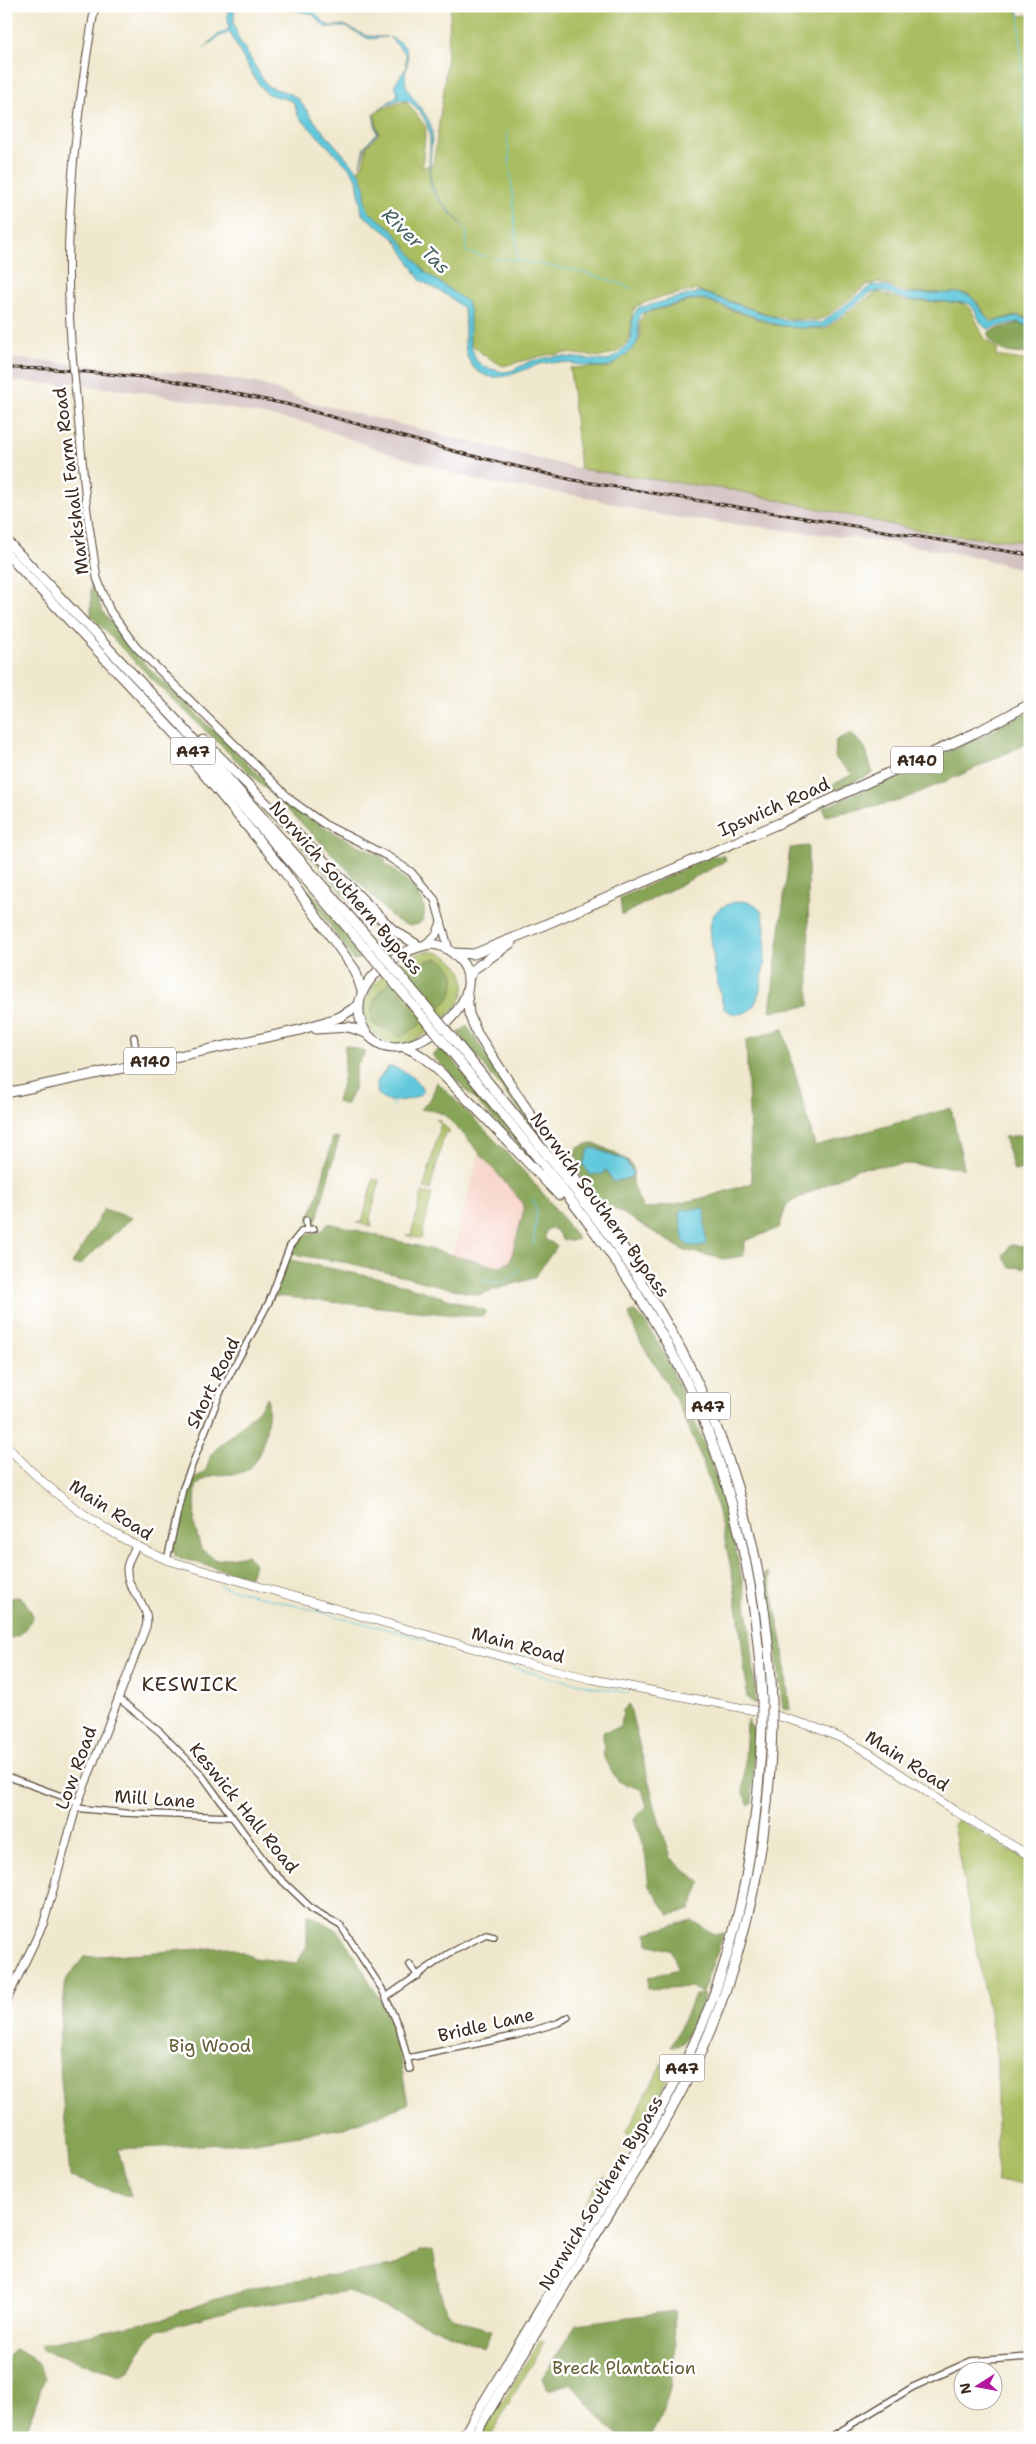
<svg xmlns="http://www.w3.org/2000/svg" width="1036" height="2444" font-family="'Shantell Sans',sans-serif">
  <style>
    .built { fill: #f7d1c6 }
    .industrial { fill: #d2bfbf }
    .green { fill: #aabd61; stroke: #727440 }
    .forest { fill: #87a457; stroke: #61673a; fill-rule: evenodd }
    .water { fill: #5fc8db; stroke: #4d797c }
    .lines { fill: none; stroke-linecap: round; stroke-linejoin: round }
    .stream { stroke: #5fc8db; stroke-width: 1 }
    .minor-casing { stroke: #564638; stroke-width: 8 }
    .tertiary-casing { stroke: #564638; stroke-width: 9 }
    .secondary-casing { stroke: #564638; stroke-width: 9 }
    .trunk-casing { stroke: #564638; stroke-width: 11 }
    .minor { stroke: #fff; stroke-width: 5.5 }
    .tertiary { stroke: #fff; stroke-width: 7 }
    .secondary { stroke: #fff; stroke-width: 8 }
    .trunk { stroke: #fff; stroke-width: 9 }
    .rail-casing { stroke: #3b2a1e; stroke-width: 3 }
    .rail { stroke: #fff; stroke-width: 1; stroke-dasharray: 4; stroke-linecap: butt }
    .tertiary-bridge-casing { stroke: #564638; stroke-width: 9; stroke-linecap: butt }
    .trunk-bridge-casing { stroke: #564638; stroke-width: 11; stroke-linecap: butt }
    .tertiary-bridge { stroke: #fff; stroke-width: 7 }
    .trunk-bridge { stroke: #fff; stroke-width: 9 }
    .labels { text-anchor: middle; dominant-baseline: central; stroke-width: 5; stroke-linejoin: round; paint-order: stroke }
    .shield { fill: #fff; stroke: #766a62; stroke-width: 1 }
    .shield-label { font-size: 16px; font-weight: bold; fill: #3b2a1e }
    .street-label { font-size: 18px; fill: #3b2a1e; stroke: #fff }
    .park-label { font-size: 18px; fill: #625d35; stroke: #fff }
    .water-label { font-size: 19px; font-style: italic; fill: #486160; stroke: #fff }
    .quarter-label { font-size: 20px; letter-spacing: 1px; fill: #3b2a1e; stroke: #fff }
  </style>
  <rect width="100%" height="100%" fill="#fff"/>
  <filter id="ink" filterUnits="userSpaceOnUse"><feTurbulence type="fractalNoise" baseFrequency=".02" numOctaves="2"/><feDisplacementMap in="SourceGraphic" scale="10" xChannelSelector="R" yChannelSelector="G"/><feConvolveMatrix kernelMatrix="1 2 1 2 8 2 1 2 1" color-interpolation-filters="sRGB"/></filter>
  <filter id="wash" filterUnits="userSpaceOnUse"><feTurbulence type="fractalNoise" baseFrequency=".0096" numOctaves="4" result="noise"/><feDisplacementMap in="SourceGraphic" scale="20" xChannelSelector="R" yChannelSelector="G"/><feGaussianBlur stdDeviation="1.12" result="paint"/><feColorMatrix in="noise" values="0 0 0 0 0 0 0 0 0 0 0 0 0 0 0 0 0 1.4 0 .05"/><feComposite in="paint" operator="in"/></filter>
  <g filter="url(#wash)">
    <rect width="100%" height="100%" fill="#f0e8ce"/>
    <path class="built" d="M479 1154 521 1201 524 1210 510 1262 498 1267 452 1255Z"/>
    <path class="industrial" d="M6 358 184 373 258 383 306 401 580 469 738 491 912 529 957 536 1030 542V571L972 556 889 542 664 516 582 496 482 482 382 451 310 424 144 392 81 386 80 383H69L66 385 6 381Z"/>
    <g class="green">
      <path d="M451 6H1018V16L1030 15V319C1010 311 1004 323 988 319L978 303 968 294 905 292 878 282 867 285 827 316 818 320 793 319 774 316 696 290 658 298 636 306 632 313 630 340 617 352 602 357 566 353 545 355 503 366 484 355 470 343 467 302 425 272 368 211C361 196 368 187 358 170L363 164 367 146 379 134 374 114 384 108 406 101 426 127 422 167 433 165 444 89Z"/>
      <path d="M878 292 905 301 953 302 966 304 972 312 984 338 998 350 995 356 1030 361V542L957 536 912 529 738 491 580 469 570 368 611 367 640 340V321L644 313 695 300H703L774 325 826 329 869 297Z"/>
      <path d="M425 951C449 950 474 973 461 999 452 1016 414 1049 394 1044 381 1040 370 1034 366 1020 357 987 398 959 425 951Z"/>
      <path d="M437 1119 449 1130V1133L445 1132 430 1190 424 1188 441 1123 437 1121Z"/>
      <path d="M373 1179 380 1181 370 1218 372 1226 357 1223 362 1222Z"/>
      <path d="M422 1192 432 1194 421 1239 406 1235H411Z"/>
      <path d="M958 1820 1030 1863V2183L997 2182V2054L953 1826Z"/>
      <path d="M662 2063 670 2069 668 2077 639 2134 632 2136 626 2133Z"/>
      <path d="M605 2176 610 2185 586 2221 581 2220 578 2215 600 2178Z"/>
      <path d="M540 2340 544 2342 489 2438H480Z"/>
    </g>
    <g class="forest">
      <path d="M1019 323 1030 328V354C1012 353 996 354 988 335L990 331Z"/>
      <path d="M91 580 103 612 135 654 290 805C320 826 350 842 384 857L386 864C398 874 412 884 420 897 427 908 427 927 410 925 402 925 395 919 389 914 295 810 187 719 91 616Z"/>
      <path d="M1030 710V742L965 773 899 801 826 816 823 808 985 735Z"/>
      <path d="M851 733 865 748 873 773 833 791 831 786 852 774 835 758 836 740Z"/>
      <path d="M301 843 390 936 384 941 300 845Z"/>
      <path d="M808 846 809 1006 770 1011 790 848Z"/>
      <path d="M712 856H725L726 861 622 915 620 898Z"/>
      <path d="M309 890 366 958 353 960 307 892Z"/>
      <path d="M437 958C463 968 457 994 439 1009L405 970 416 964Z"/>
      <path d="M391 981 423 1021 420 1025 401 1037 372 1023C369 1003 377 993 391 981Z"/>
      <path d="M467 1026 474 1036 536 1128 534 1129 458 1033Z"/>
      <path d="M783 1029 815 1146 951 1108 964 1168 906 1164 859 1168 787 1204 779 1228 745 1241 743 1256 724 1259 683 1250 596 1197 575 1168 579 1161 574 1154 578 1148 586 1144H597L627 1160 633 1168V1187L643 1209C681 1205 715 1195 752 1183L746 1040ZM598 1148 616 1157 623 1158 632 1169 629 1178 619 1181 606 1169 603 1174 590 1175 583 1164 589 1149ZM704 1210 700 1247 687 1245 683 1239 680 1213Z"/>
      <path d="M345 1045 366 1052 356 1066 354 1090 346 1105 337 1102 344 1075Z"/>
      <path d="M442 1047 522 1145 521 1147 432 1055Z"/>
      <path d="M437 1082C487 1131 538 1182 578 1239L571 1241 562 1239 556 1230 550 1228 545 1232V1239L557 1246 534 1278 477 1295 349 1263 291 1254C298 1238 304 1233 321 1232L329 1223 498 1267 510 1262 524 1210 521 1201 465 1136 443 1114 434 1111 420 1109 431 1098Z"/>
      <path d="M1030 1129V1167L1014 1171 1004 1137 1023 1135Z"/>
      <path d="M333 1137 339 1138 317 1219 311 1226 308 1222 318 1195Z"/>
      <path d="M104 1209 132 1218 79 1265 72 1264Z"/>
      <path d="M1010 1245 1028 1246 1030 1263 1024 1268 1010 1267 1003 1256Z"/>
      <path d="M286 1259 391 1281 486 1311 483 1316H464L275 1296Z"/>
      <path d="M635 1311C655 1331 667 1360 679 1386 728 1490 751 1590 756 1705L747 1698C740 1606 726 1513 689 1428 681 1410 672 1391 661 1374 647 1352 637 1340 629 1314Z"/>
      <path d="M267 1397C272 1414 263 1456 250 1468 237 1478 221 1472 208 1477 204 1479 199 1484 196 1487L194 1524 201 1549 216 1560 247 1555 254 1564 250 1577 176 1557 172 1547 184 1497 195 1479 206 1470 211 1454 260 1408Z"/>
      <path d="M768 1572 782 1641 790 1710 783 1708 773 1625 764 1574Z"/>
      <path d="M18 1597 24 1600 33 1615C28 1628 21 1639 6 1638V1598Z"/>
      <path d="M629 1704 658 1818 671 1858 701 1883 690 1910 669 1915 649 1886 645 1853 634 1819 647 1806 642 1790 618 1781 604 1758 603 1732 621 1727 623 1710Z"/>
      <path d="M747 1720 755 1732 752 1804 749 1805 743 1794Z"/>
      <path d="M307 1914 336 1929 343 1937 381 2001 396 2035 408 2104 344 2128 249 2143 118 2149 131 2197 70 2177 58 2048 66 1979 84 1957 229 1947 254 1958 297 1963 307 1946Z"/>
      <path d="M692 1920 715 1935 724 1933 702 1993 691 1987 647 1989 649 1977 678 1969 672 1951 648 1944 647 1933Z"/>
      <path d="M701 1994 705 1995 683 2043 678 2046H671L695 1995Z"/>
      <path d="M422 2250H433C436 2265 439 2300 448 2312 456 2323 479 2326 492 2330L484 2348 409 2318 348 2291 238 2308 159 2330 146 2341 130 2370 120 2375 42 2350 40 2345 166 2318 210 2301 261 2286 393 2266Z"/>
      <path d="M674 2311C676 2359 675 2395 650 2437L622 2438 606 2425 571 2383 548 2390 542 2378 576 2324Z"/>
      <path d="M14 2350C33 2354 36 2361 45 2377L24 2438H6V2358Z"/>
    </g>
    <g class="water">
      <path d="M227 6H234V24L238 38 267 86 291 94 299 100 319 127 360 173 365 186V200L368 211 392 229 425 272 467 302 470 313V343L476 360 484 367 503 372 511 371 531 361 556 356 607 361 617 355 631 341 633 316 638 308 700 292 783 320 821 323 872 285 884 286 904 294 958 293 970 296 975 301 990 322 1019 316 1030 321V327L1017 322 988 329C977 324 978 309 968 303L908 300 882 291 870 293 826 327 800 328 778 325 704 299H695L641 313C633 323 645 337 633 348 627 354 617 363 609 366 594 370 565 359 544 363 525 367 499 386 479 372 457 357 469 329 463 308L448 296 420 280 396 240 362 214 357 179 350 169 298 116 294 103C286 97 277 98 268 94 259 90 234 42 230 32L218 37 204 49 216 36 229 29Z"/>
      <path d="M277 6H300L313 11 324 23 330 26 344 25 367 36 387 37 369 39 346 27H325L312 14Z"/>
      <path d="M389 37C421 48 401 67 406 85 411 101 430 114 432 131 433 149 426 171 433 188 439 202 453 213 462 225 452 214 435 199 431 185 424 153 441 132 414 105 401 93 386 105 373 114L378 133 365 147 360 165 364 147 377 133 373 114 398 95 395 84 406 68V54Z"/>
      <path d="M740 901C748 902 755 902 760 910 771 925 764 996 752 1008 744 1016 732 1015 724 1009L715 972 710 928C712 909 723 905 740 901Z"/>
      <path d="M388 1067C400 1066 420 1080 423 1092 415 1101 395 1102 384 1100L378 1094 376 1083Z"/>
      <path d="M595 1148 615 1157 623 1158 633 1172 631 1177 613 1182 606 1169 603 1174 590 1175 583 1164 589 1149Z"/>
      <path d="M702 1208 704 1210 706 1244 700 1247 687 1245 683 1239 680 1213 681 1210Z"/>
    </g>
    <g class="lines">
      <g class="stream">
        <path d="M1019 6 1027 194 1030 192"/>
        <path d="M507 131 518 260"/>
        <path d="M462 225 467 231 466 252 487 257"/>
        <path d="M493 258C530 261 600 273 633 289"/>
        <path d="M390 1106 392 1101"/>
        <path d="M394 1107 395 1100"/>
        <path d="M533 1245 537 1213 533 1199"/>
        <path d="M482 1280 503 1283 521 1269"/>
        <path d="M219 1586 402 1633 553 1679 629 1693"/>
      </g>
    </g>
  </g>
  <g filter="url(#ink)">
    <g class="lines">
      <g class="minor-casing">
        <g id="minor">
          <path d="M134 1037 138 1064"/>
          <path d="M306 1220 307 1230"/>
          <path d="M167 1560 183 1488 221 1391 269 1302 290 1246 302 1231 314 1229"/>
          <path d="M118 1698 160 1732 201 1774 271 1870 312 1909 341 1926 382 1989 400 2030 410 2069"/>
          <path d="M6 1776 78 1802"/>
          <path d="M76 1808 124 1813 232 1817"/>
          <path d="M410 1965 418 1976"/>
          <path d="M386 1997 448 1954 486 1934 494 1936"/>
          <path d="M408 2058 514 2036 558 2023 568 2017"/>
          <path d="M829 2438 913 2387 971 2361 1030 2357"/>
        </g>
      </g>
      <g class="tertiary-casing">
        <g id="tertiary">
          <path d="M73 364C61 245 74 124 95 6"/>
          <path d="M75 385 87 512 97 578 110 611 136 647 292 801 324 824 387 856 411 872 435 900 449 950"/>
          <path d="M424 945 436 935 441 922"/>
          <path d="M6 2002 44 1922 76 1808 146 1627C152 1604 125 1591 127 1568 128 1560 133 1553 136 1546"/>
        </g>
      </g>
      <g class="secondary-casing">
        <path id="secondary" d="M6 1445C50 1494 106 1534 167 1560L521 1662 591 1679 768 1713 814 1727 846 1740 871 1754 955 1811 1030 1856"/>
      </g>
      <g class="trunk-casing">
        <g id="trunk">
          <path d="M6 540 180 724 380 951"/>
          <path d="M6 553 229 791 372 956"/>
          <path d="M203 740 393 930 419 946"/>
          <path d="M183 749 280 866 355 970 362 991"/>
          <path d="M432 944C442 945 451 950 458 958 496 994 419 1062 380 1044 370 1039 364 1032 361 1022 348 983 399 948 432 944Z"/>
          <path d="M453 953 474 954 528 932 782 822 975 733 1030 704"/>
          <path d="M468 979 474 969 511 943"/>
          <path d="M467 994 469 1014 477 1033 530 1114 627 1253"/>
          <path d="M316 1029 349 1027 366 1033"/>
          <path d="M454 1040C526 1130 610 1225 667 1324 733 1439 768 1570 772 1702"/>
          <path d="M446 1045C528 1147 621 1251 680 1368 731 1471 757 1584 762 1699"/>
          <path d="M404 1047C427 1055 443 1076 460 1092 494 1126 526 1161 559 1195"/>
          <path d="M6 1093 300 1030 340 1017 359 1005"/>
          <path d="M462 2438C507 2363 552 2289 597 2215 645 2138 693 2061 721 1974 748 1893 759 1811 762 1726"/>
          <path d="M473 2438C518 2361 565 2285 611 2210 647 2152 684 2094 710 2031 750 1935 769 1833 772 1729"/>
        </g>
      </g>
      <use href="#minor" class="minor"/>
      <use href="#tertiary" class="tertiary"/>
      <use href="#secondary" class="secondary"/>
      <use href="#trunk" class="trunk"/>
      <g class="rail-casing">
        <path id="rail" d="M6 368 52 369 164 379 286 404 461 453 573 480 1030 555"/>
      </g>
      <use href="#rail" class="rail"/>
      <g class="tertiary-bridge-casing">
        <path id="tertiary-bridge" d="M73 364 75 385"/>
      </g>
      <g class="trunk-bridge-casing">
        <g id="trunk-bridge">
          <path d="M380 951 454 1040"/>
          <path d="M372 956 446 1045"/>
          <path d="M762 1699V1726"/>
          <path d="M772 1702V1729"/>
        </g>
      </g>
      <use href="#tertiary-bridge" class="tertiary-bridge"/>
      <use href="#trunk-bridge" class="trunk-bridge"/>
    </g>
  </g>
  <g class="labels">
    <g class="shield">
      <rect x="170.5" y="737.5" width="45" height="27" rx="4"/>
      <rect x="891" y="746.5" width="52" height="27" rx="4"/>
      <rect x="124" y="1047.5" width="52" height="27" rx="4"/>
      <rect x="685.5" y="1392.5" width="45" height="27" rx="4"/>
      <rect x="659.5" y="2054.5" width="45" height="27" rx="4"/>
    </g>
    <g class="shield-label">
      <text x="193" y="751">A47</text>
      <text x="917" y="760">A140</text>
      <text x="150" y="1061">A140</text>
      <text x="708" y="1406">A47</text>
      <text x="682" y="2068">A47</text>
    </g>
    <g class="street-label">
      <text transform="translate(71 481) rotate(-97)">Markshall Farm Road</text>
      <text transform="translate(774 807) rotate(-24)">Ipswich Road</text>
      <text transform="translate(346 888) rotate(49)">Norwich Southern Bypass</text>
      <text transform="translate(600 1205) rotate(54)">Norwich Southern Bypass</text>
      <text transform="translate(213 1383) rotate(-64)">Short Road</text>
      <text transform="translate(111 1510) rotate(33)">Main Road</text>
      <text transform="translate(518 1645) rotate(15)">Main Road</text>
      <text transform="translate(907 1761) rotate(33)">Main Road</text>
      <text transform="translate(76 1768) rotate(-70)">Low Road</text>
      <text transform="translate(155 1799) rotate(4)">Mill Lane</text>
      <text transform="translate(244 1808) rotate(51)">Keswick Hall Road</text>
      <text transform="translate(486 2025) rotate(-13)">Bridle Lane</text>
      <text transform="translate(601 2193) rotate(-59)">Norwich Southern Bypass</text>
    </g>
    <g class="park-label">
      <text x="210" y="2046">Big Wood</text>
      <text x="624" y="2368">Breck Plantation</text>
    </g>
    <g class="water-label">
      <text transform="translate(416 241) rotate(44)">River Tas</text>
    </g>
    <g class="quarter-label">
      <text x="190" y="1684">KESWICK</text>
    </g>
  </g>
  <rect width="1036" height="2444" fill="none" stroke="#fff" stroke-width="25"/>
  <g transform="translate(978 2386) rotate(259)"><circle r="24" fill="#ffffff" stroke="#b1aaa5"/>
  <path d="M0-4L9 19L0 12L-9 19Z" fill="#b5179e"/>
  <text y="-8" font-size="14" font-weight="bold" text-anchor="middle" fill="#3b2a1e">N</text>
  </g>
</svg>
